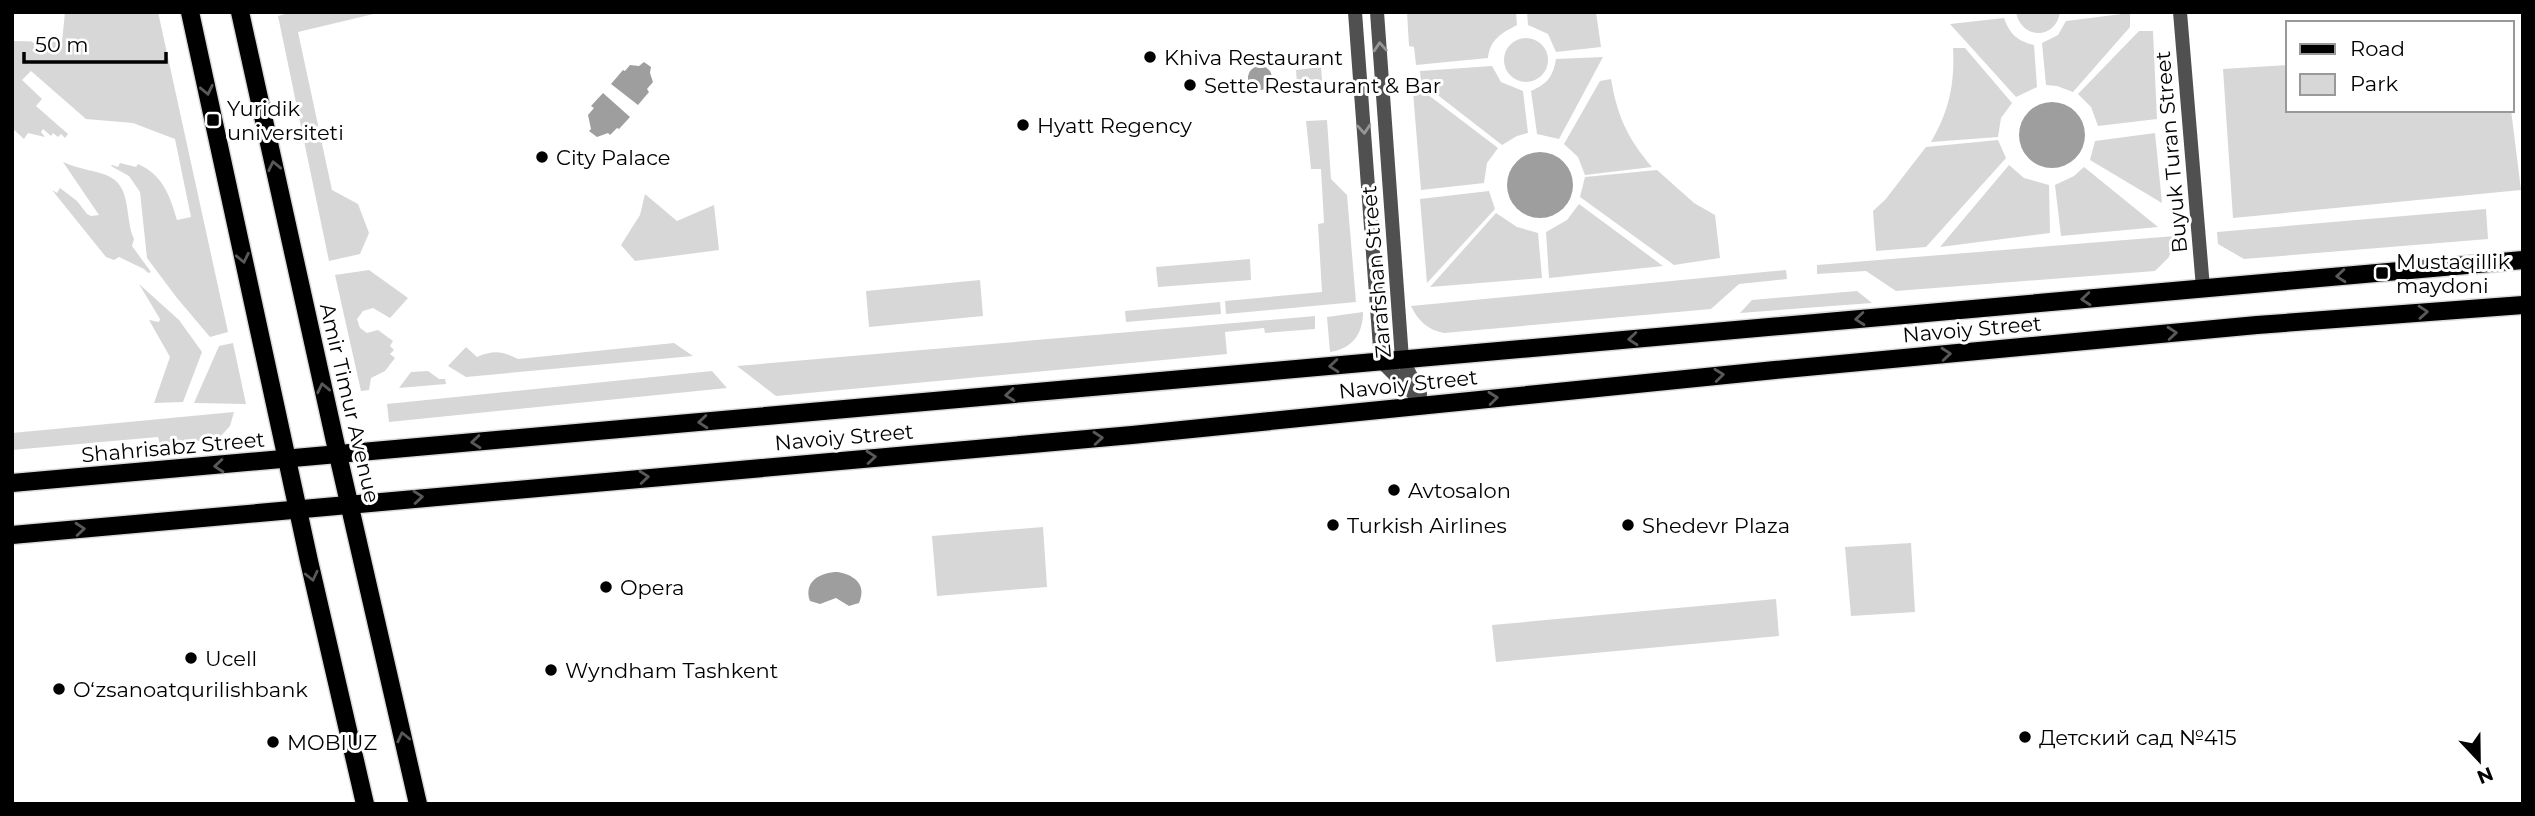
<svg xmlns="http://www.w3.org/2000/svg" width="2535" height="816" font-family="Montserrat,sans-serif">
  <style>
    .green { fill: #d7d7d7 }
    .water { fill: #9e9e9e }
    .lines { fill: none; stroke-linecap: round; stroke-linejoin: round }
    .primary-casing { stroke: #dbdbdb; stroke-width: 21 }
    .minor { stroke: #505050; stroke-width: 14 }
    .primary { stroke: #000; stroke-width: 18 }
    .oneway { stroke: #969696 }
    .oneway2 { stroke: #595959 }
    .poi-dot { fill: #000; stroke: #fff; stroke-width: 2.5 }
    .labels { text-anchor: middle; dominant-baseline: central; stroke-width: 6; stroke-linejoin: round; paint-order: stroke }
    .poi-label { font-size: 21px; fill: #000; stroke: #fff; text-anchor: start }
    .street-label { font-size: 21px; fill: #000; stroke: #fff }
  </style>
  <rect width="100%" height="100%" fill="#fff"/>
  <g class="green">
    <path d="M65 12H158L228 332 210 337 177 298 147 258 140 192 129 176 111 166 112 165 118 167 120 163 136 167 138 164C163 175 170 196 177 220L191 217 175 139 133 123 86 119 31 71 22 80 42 99 36 106 68 134 65 138 61 134 58 137 53 133 51 136 43 129 41 132 45 137 28 133 24 139 12 128V41L62 42Z"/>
    <path d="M292 12H382L298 32 332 190 358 204 369 233 360 254 329 261 278 16Z"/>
    <path d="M1407 12H1516L1517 25C1502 33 1490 39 1488 58L1416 65 1414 47 1409 46Z"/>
    <path d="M1527 12H1596L1601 47 1556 52 1548 34 1528 25Z"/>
    <path d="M2016 12H2060C2056 40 2021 40 2016 12Z"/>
    <path d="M2130 13V27L2073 92 2057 86 2046 85 2042 43 2058 35 2066 21Z"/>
    <path d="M2004 18C2010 35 2018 41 2034 45L2037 87 2016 97 1950 24Z"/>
    <path d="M2139 31H2153L2157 119 2098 126 2091 107 2078 94Z"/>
    <circle cx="1526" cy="60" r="22"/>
    <path d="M1953 48H1965L2012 103 2001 118 1998 137 1931 142C1949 111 1955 84 1953 48Z"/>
    <path d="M1603 57 1559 139 1537 134 1531 91C1547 84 1553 77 1556 59Z"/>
    <path d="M2288 65V110H2511L2521 190 2233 218 2223 69Z"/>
    <path d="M1492 66 1501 82 1523 91 1528 133 1517 136 1502 145 1421 82 1420 71Z"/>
    <path d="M1321 67 1322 81 1297 83 1296 70Z"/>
    <path d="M1611 79C1617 115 1627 138 1652 167L1585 175 1578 157 1564 144 1600 81Z"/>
    <path d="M1423 91 1498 148 1487 163 1484 183 1421 190 1413 92Z"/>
    <path d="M1327 120 1331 179 1347 195 1356 302 1226 314 1225 301 1322 292 1318 224 1324 223 1321 169H1311L1306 121Z"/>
    <path d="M2155 133 2162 203 2090 160 2095 141Z"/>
    <path d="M1998 140 2006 158 1926 247 1876 251 1873 211 1885 200 1926 147Z"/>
    <path d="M63 162C78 169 92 170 106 175 133 185 124 218 134 239L132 246 151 272 148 273 144 269 119 257 114 260 106 257 52 190 57 193 60 188 77 201 87 214 91 216 99 215Z"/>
    <path d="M2009 165 2024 178 2049 185 2050 233 1940 247Z"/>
    <path d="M2084 167 2158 227 2061 236 2055 185 2074 176Z"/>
    <path d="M1657 170 1694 203 1715 215 1720 258 1674 265 1580 197 1585 177Z"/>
    <path d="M1489 191 1495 209 1427 283 1420 199Z"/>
    <path d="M645 194 677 221 714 205 719 250 635 261 621 245 640 215Z"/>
    <path d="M1579 204 1663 266 1549 278 1546 232 1567 220Z"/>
    <path d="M2486 209 2488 239 2244 259 2218 244 2217 232Z"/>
    <path d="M1496 213 1517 227 1538 233 1542 278 1430 287Z"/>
    <path d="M2175 236 2169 257 2155 271 1896 291 1866 271 1817 274V265Z"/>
    <path d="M1250 259 1251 280 1158 287 1156 267Z"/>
    <path d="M369 270 408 298 390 318 373 308 363 311 357 319 360 328 367 333 378 330 393 341 390 346 394 350 390 354 395 358 385 371 371 378 369 390 361 391 335 275Z"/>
    <path d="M1786 270 1787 279 1739 284 1711 309 1444 333C1428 330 1418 321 1411 306Z"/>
    <path d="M980 280 983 316 869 327 866 291Z"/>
    <path d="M139 284 179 320 202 352 183 402 154 403 170 357 149 320 159 322 160 319Z"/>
    <path d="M1857 291 1872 303 1740 313 1752 300Z"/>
    <path d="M1220 302 1221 314 1126 322 1125 311Z"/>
    <path d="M1363 312C1363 334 1352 349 1330 352L1327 317Z"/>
    <path d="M1315 316V329L1265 333 1264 328 1225 332 1227 354 776 396 737 366Z"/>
    <path d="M233 343 246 404 194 403 219 346Z"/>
    <path d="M674 343 693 356 466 377 448 366 466 347 477 357C493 350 503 351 518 359Z"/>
    <path d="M428 371 439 379H445L446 384 399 388 411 372Z"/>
    <path d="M712 371 727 388 389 422 387 404Z"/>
    <path d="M234 412 230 426 218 439 160 445 158 437 12 450V433Z"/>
    <path d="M1043 527 1047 587 937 596 932 536Z"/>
    <path d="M1911 543 1915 612 1851 616 1845 547Z"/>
    <path d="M1776 599 1779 636 1496 662 1492 625Z"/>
  </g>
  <g class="water">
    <path d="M644 62 651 67 650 73 653 82 647 89 649 92 638 105 611 84 623 70 625 71 630 65 639 66Z"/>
    <circle cx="1260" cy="78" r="12"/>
    <path d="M603 93 630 117 619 129 617 128 610 135 608 133 597 137 589 131 591 129 588 115 594 108 591 106Z"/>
    <circle cx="2052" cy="135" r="33"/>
    <circle cx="1540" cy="185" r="33"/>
    <path d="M838 572C855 575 867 585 859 603L849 606 836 598 820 604 810 601C803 581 821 572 838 572Z"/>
  </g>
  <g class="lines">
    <g class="primary-casing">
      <g id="primary">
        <path d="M190 12 309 561 365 804"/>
        <path d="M240 12 338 455 418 804"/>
        <path d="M12 483 2523 260"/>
        <path d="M12 535 1132 435 1775 370 2257 325 2523 305"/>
      </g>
    </g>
    <g class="minor">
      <path d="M1355 12 1381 361 1425 405"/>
      <path d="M1377 12 1402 359 1420 394"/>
      <path d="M2180 12 2203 288"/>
    </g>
    <use href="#primary" class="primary"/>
  </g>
  <defs><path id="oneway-chevron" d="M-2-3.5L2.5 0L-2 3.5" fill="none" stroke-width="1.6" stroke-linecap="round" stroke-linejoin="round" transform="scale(1.75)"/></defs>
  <g class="oneway">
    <use href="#oneway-chevron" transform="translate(1380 47) rotate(-94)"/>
    <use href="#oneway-chevron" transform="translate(1364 129) rotate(86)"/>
  </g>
  <g class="oneway2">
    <use href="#oneway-chevron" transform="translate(207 90) rotate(78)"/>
    <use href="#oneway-chevron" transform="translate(274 166) rotate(-102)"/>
    <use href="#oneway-chevron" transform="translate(243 258) rotate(78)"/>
    <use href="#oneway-chevron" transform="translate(2341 276) rotate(175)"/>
    <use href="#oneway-chevron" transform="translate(2086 299) rotate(175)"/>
    <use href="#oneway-chevron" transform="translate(2423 312) rotate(-4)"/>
    <use href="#oneway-chevron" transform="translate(1860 319) rotate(175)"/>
    <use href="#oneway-chevron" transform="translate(2172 333) rotate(-5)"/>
    <use href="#oneway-chevron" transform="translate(1633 339) rotate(175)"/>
    <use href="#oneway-chevron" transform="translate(1946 354) rotate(-5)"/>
    <use href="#oneway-chevron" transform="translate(1334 366) rotate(175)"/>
    <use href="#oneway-chevron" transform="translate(1719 375) rotate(-6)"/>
    <use href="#oneway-chevron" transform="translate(323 388) rotate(-102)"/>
    <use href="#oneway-chevron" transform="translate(1010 395) rotate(175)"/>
    <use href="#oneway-chevron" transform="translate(1493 398) rotate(-6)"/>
    <use href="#oneway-chevron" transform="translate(703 422) rotate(175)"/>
    <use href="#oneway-chevron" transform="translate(1098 438) rotate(-5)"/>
    <use href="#oneway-chevron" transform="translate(476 442) rotate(175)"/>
    <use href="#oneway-chevron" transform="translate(871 457) rotate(-5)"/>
    <use href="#oneway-chevron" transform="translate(219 466) rotate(175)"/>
    <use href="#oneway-chevron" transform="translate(644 477) rotate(-5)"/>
    <use href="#oneway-chevron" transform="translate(418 497) rotate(-5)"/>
    <use href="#oneway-chevron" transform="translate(80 529) rotate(-5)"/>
    <use href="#oneway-chevron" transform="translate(312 576) rotate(77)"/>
    <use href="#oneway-chevron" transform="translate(403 737) rotate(-103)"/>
  </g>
  <g class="poi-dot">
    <circle cx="1150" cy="57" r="7"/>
    <circle cx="1190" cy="85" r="7"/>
    <rect x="206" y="113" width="14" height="14" rx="3.5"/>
    <circle cx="1023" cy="125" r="7"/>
    <circle cx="542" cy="157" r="7"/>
    <rect x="2375" y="266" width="14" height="14" rx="3.5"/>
    <circle cx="1394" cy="490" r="7"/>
    <circle cx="1333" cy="525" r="7"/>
    <circle cx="1628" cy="525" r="7"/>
    <circle cx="606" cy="587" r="7"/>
    <circle cx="191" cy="658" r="7"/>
    <circle cx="551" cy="670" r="7"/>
    <circle cx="59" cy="689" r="7"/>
    <circle cx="2025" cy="737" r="7"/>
    <circle cx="273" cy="742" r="7"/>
  </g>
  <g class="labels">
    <g class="poi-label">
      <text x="1164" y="57">Khiva Restaurant</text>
      <text x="1204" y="85">Sette Restaurant &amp; Bar</text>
      <text x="227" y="108">Yuridik<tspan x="227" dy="24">universiteti</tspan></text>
      <text x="1037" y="125">Hyatt Regency</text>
      <text x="556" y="157">City Palace</text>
      <text x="2396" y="261">Mustaqillik<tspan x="2396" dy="24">maydoni</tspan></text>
      <text x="1408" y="490">Avtosalon</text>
      <text x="1347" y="525">Turkish Airlines</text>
      <text x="1642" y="525">Shedevr Plaza</text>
      <text x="620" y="587">Opera</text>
      <text x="205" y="658">Ucell</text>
      <text x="565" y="670">Wyndham Tashkent</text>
      <text x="73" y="689">Oʻzsanoatqurilishbank</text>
      <text x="2039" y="737">Детский сад №415</text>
      <text x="287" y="742">MOBIUZ</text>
    </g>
    <g class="street-label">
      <text transform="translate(2171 152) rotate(-95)">Buyuk Turan Street</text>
      <text transform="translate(1376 272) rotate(-95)">Zarafshan Street</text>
      <text transform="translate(1972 329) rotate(-5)">Navoiy Street</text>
      <text transform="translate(1408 384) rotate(-6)">Navoiy Street</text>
      <text transform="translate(350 403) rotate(77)">Amir Timur Avenue</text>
      <text transform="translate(844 437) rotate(-5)">Navoiy Street</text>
      <text transform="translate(173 447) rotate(-5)">Shahrisabz Street</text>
    </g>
  </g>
  <rect width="2535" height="816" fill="none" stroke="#000000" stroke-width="28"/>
  <rect x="2286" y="21" width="228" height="91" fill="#ffffff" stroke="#999999" stroke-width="2"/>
  <rect x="2300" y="44" width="35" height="10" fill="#000000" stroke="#999999" stroke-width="2"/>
  <text x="2350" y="56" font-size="21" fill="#000000">Road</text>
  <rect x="2300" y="74" width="35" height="21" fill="#d7d7d7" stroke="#999999" stroke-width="2"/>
  <text x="2350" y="91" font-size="21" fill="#000000">Park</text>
  <g transform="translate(2479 760) rotate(158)" stroke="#ffffff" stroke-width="5" paint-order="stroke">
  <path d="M0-5L12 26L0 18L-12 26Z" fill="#000000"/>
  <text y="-10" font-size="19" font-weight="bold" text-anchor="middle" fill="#000000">N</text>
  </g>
  <path d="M24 52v10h142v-10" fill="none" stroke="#000000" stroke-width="3.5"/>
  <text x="35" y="52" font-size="21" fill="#000000" stroke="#ffffff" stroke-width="5" paint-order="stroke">50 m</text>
</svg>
